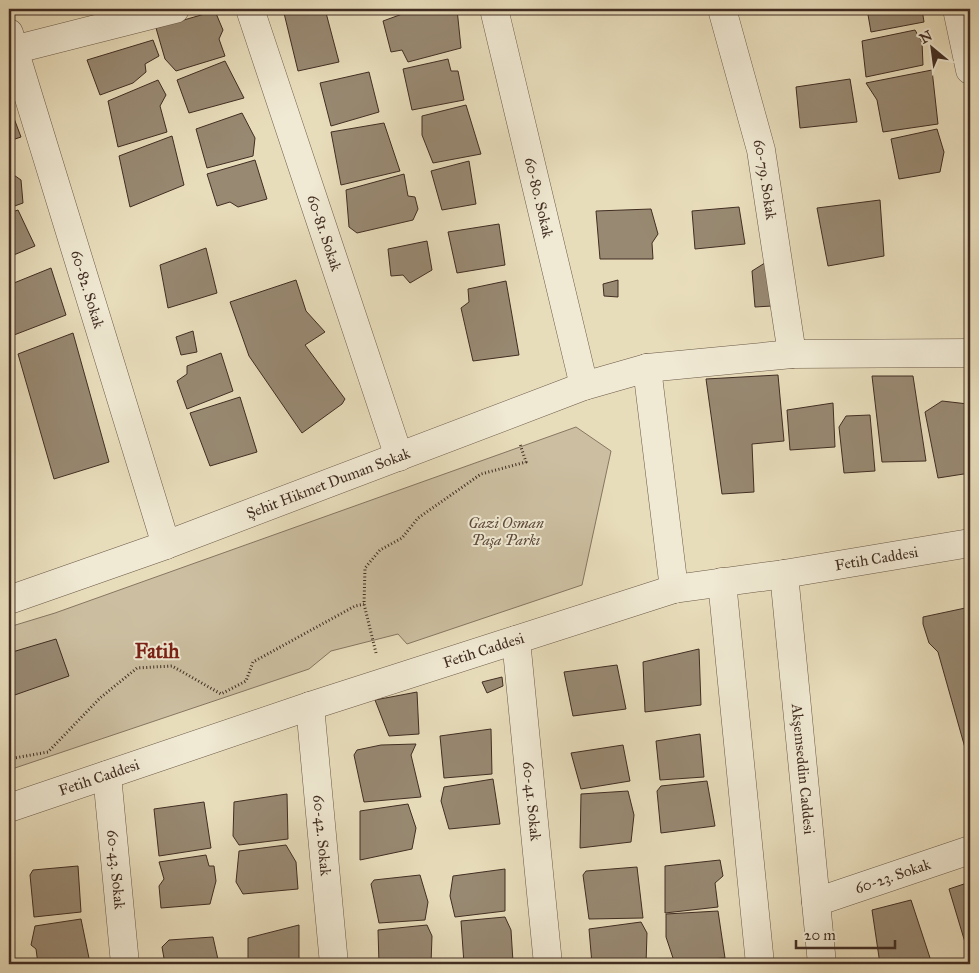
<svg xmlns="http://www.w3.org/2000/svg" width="979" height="973" font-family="'IM FELL Great Primer',serif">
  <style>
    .green { fill: #ccbfa1; stroke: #867662 }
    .building { fill: #988972; stroke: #412d22 }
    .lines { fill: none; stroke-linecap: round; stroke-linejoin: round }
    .minor-casing { stroke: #6b5948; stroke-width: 29 }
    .path { stroke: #412d22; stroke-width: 3; stroke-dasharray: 1 2.5; stroke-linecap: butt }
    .minor { stroke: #f0e9d3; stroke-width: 28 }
    .labels { text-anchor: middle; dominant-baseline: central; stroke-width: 4; stroke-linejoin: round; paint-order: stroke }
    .street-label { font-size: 15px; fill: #412d22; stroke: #f0e9d3 }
    .park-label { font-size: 15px; font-style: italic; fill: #5d4a3b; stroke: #f0e9d3 }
    .district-label { font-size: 20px; font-weight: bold; fill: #7a1f14; stroke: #f0e9d3 }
  </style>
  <rect width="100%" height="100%" fill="#e8ddbb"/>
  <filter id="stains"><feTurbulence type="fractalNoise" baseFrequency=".004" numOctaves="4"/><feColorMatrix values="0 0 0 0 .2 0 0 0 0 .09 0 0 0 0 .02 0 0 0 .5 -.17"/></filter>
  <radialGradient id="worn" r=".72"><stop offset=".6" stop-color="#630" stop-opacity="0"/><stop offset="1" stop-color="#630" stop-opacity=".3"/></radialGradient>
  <path class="green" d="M576 427 611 451 582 585 407 644 398 634 331 651 309 669 9 770V627L55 613Z"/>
  <g class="building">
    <path d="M283 9H325L339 62 298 71Z"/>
    <path d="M416 9H457L461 48 408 62 402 50 391 52 383 21Z"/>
    <path d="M867 9H922L924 22 871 32Z"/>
    <path d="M215 11 223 30 219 39 225 56 176 71 165 59 156 28Z"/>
    <path d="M915 30 922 42 923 65 866 77 862 41Z"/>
    <path d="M153 40 159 56 145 64 146 72 133 83 100 95 87 60Z"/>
    <path d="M448 59 451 71H458L464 100 412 110 403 69Z"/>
    <path d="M225 61 244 98 189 113 177 80Z"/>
    <path d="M932 70 938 124 883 132 877 100 866 83Z"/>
    <path d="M369 72 379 112 331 126 320 83Z"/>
    <path d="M850 79 857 122 800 128 796 87Z"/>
    <path d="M158 80 166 95 160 106 167 132 118 147 108 101Z"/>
    <path d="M9 105 21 137 9 141Z"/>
    <path d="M466 105 481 154 433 163 422 135V116Z"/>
    <path d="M242 113 255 138 253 156 207 168 196 129Z"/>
    <path d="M384 123 400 171 341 185 331 132Z"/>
    <path d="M937 129 944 152 940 172 899 179 891 139Z"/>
    <path d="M172 136 184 185 130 207 119 156Z"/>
    <path d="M255 160 267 199 238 207 230 202 217 206 207 174Z"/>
    <path d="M469 161 476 204 442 210 431 171Z"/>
    <path d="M9 166 11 173 21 180 23 203 9 208Z"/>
    <path d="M404 174 408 196 415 197 418 209 413 220 357 233 349 227 346 190Z"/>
    <path d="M880 200 884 256 828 266 817 208Z"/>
    <path d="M739 207 745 244 695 249 692 211Z"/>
    <path d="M651 209 658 234 652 243 653 259H600L596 211Z"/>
    <path d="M18 210 35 246 9 257V213Z"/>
    <path d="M499 224 505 265 457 273 448 232Z"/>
    <path d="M427 241 432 270 410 283 403 275 391 276 388 249Z"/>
    <path d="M206 248 217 293 168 308 160 265Z"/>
    <path d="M768 261 772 306 755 307 752 271Z"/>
    <path d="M51 268 66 315 14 335 9 320V285Z"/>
    <path d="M296 280 306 311 325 332 305 345 345 399 342 404 302 433 249 356 230 302Z"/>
    <path d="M618 280V297L604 296 603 284Z"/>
    <path d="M506 281 519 355 473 361 461 308 469 302 468 289Z"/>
    <path d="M193 331 197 352 181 355 176 337Z"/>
    <path d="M73 333 109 462 54 479 18 354Z"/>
    <path d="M221 353 233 391 187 409 177 381 187 374V366Z"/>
    <path d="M778 375 784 441 752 444 754 492 722 494 706 379Z"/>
    <path d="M872 376H913L926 461 882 462Z"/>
    <path d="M240 397 257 452 210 466 190 413Z"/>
    <path d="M942 401 968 404 970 414V473L938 478 925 412Z"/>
    <path d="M833 403 835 447 790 450 787 410Z"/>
    <path d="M870 415 875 471 844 473 839 427 846 416Z"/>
    <path d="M970 607V787L966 772 969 762 938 652 929 643 923 624V617Z"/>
    <path d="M56 639 69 676 9 697V653Z"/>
    <path d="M699 649 701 705 645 712 643 662Z"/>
    <path d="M617 665 626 709 573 716 564 672Z"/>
    <path d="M502 677 503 686 487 693 482 682Z"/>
    <path d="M417 692 419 734 389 736 375 700Z"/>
    <path d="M491 729 492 774 444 778 440 736Z"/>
    <path d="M700 734 704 777 660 780 656 741Z"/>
    <path d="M416 744 411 755 421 797 364 802 354 755 357 750 381 745Z"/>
    <path d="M623 745 630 781 581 789 571 753Z"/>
    <path d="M493 779 500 824 449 829 441 801 444 787Z"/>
    <path d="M707 781 715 826 661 833 657 791 661 786Z"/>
    <path d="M628 791 634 815 631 842 580 848 581 794Z"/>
    <path d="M287 794 288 839 239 845 233 836 234 802Z"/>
    <path d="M204 802 211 848 159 856 154 809Z"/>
    <path d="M408 804 416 828 412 849 360 860V811Z"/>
    <path d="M286 845 296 862 298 889 243 894 236 882 239 851Z"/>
    <path d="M206 855 209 866H214L216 881 210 904 161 908 159 886 164 879 159 862Z"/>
    <path d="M720 860 723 876 715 883 718 907 665 913V866Z"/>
    <path d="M78 866 81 912 34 917 30 875 33 870Z"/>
    <path d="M637 867 643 918 589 919 583 875 586 871Z"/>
    <path d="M505 869V911L455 917 450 896 453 876Z"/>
    <path d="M420 875 428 902 425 920 379 923 371 884 374 880Z"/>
    <path d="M970 882V959L949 889Z"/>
    <path d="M911 900 932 964H880L872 910Z"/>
    <path d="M718 911 725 958 674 961 666 937V914Z"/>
    <path d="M505 917 511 930 513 962 464 964 461 921Z"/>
    <path d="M81 919 90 963 38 964 36 949 31 945 35 926Z"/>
    <path d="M641 922 647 933 646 964H592L589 929Z"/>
    <path d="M299 925V964H248V938Z"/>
    <path d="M427 925 432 936 431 964H379L378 930Z"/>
    <path d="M213 937 219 964H165L162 947 169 940Z"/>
  </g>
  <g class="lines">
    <g class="minor-casing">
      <g id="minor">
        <path id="s1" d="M250 9 399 457"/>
        <path id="s2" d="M494 9 584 386"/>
        <path id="s3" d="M722 9 761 150 792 354"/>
        <path d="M957 9 970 70"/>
        <path id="s4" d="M9 33 166 545"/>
        <path d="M9 51 175 9"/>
        <path d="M647 368 674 589"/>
        <path id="s5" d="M784 574 822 964"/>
        <path d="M722 582 760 964"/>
        <path id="s6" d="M9 600 166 545 584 386 647 368 792 354 970 353"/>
        <path id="s7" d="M516 640 548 964"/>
        <path id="s8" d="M310 706 334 964"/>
        <path id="s9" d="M107 775 125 964"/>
        <path id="s10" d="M9 808 310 706 674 589 784 574 970 543"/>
        <path id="s11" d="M816 902 970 850"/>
      </g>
    </g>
    <g class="path">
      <path d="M376 653 364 604 365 568 380 550 402 538 418 518 481 474 526 462 520 444"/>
      <path d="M9 759 48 752 100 698 137 668 172 666 221 694 246 681 253 662 355 606 364 604"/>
    </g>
    <use href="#minor" class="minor"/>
  </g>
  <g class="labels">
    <g class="street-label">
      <text stroke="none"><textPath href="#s3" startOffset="176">60-79. Sokak</textPath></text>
      <text stroke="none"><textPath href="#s2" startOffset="194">60-80. Sokak</textPath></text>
      <text stroke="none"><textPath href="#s1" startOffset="236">60-81. Sokak</textPath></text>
      <text stroke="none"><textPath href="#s4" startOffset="268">60-82. Sokak</textPath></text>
      <text stroke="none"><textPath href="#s6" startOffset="340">Şehit Hikmet Duman Sokak</textPath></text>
      <text stroke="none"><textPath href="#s10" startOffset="905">Fetih Caddesi</textPath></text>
      <text stroke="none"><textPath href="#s10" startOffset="500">Fetih Caddesi</textPath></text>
      <text stroke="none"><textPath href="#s5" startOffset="196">Akşemseddin Caddesi</textPath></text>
      <text stroke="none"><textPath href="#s10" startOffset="95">Fetih Caddesi</textPath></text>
      <text stroke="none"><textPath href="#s7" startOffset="162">60-41. Sokak</textPath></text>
      <text stroke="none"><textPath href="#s8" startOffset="130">60-42. Sokak</textPath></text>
      <text stroke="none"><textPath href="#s9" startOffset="95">60-43. Sokak</textPath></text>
      <text stroke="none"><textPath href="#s11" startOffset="81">60-23. Sokak</textPath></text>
    </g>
    <g class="park-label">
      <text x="506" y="523">Gazi Osman<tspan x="506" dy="17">Paşa Parkı</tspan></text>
    </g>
    <g class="district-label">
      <text x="157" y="651">Fatih</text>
    </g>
  </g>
  <rect width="979" height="973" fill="none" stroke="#e8ddbb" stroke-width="30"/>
  <rect x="10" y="10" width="959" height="953" fill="none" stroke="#412d22" stroke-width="2.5"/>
  <rect x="15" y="15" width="949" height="943" fill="none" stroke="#412d22"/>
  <g transform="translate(932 48) rotate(331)" stroke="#f0e9d3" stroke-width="4" paint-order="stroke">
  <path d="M0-4L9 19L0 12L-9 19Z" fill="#412d22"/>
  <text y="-8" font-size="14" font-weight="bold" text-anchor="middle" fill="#412d22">N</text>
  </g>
  <path d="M796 940v8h99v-8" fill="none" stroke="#412d22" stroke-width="2.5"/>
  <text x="804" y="940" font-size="15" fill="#412d22" stroke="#f0e9d3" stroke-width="4" paint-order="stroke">20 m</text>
  <rect width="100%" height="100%" filter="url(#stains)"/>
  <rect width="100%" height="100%" fill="url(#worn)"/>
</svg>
